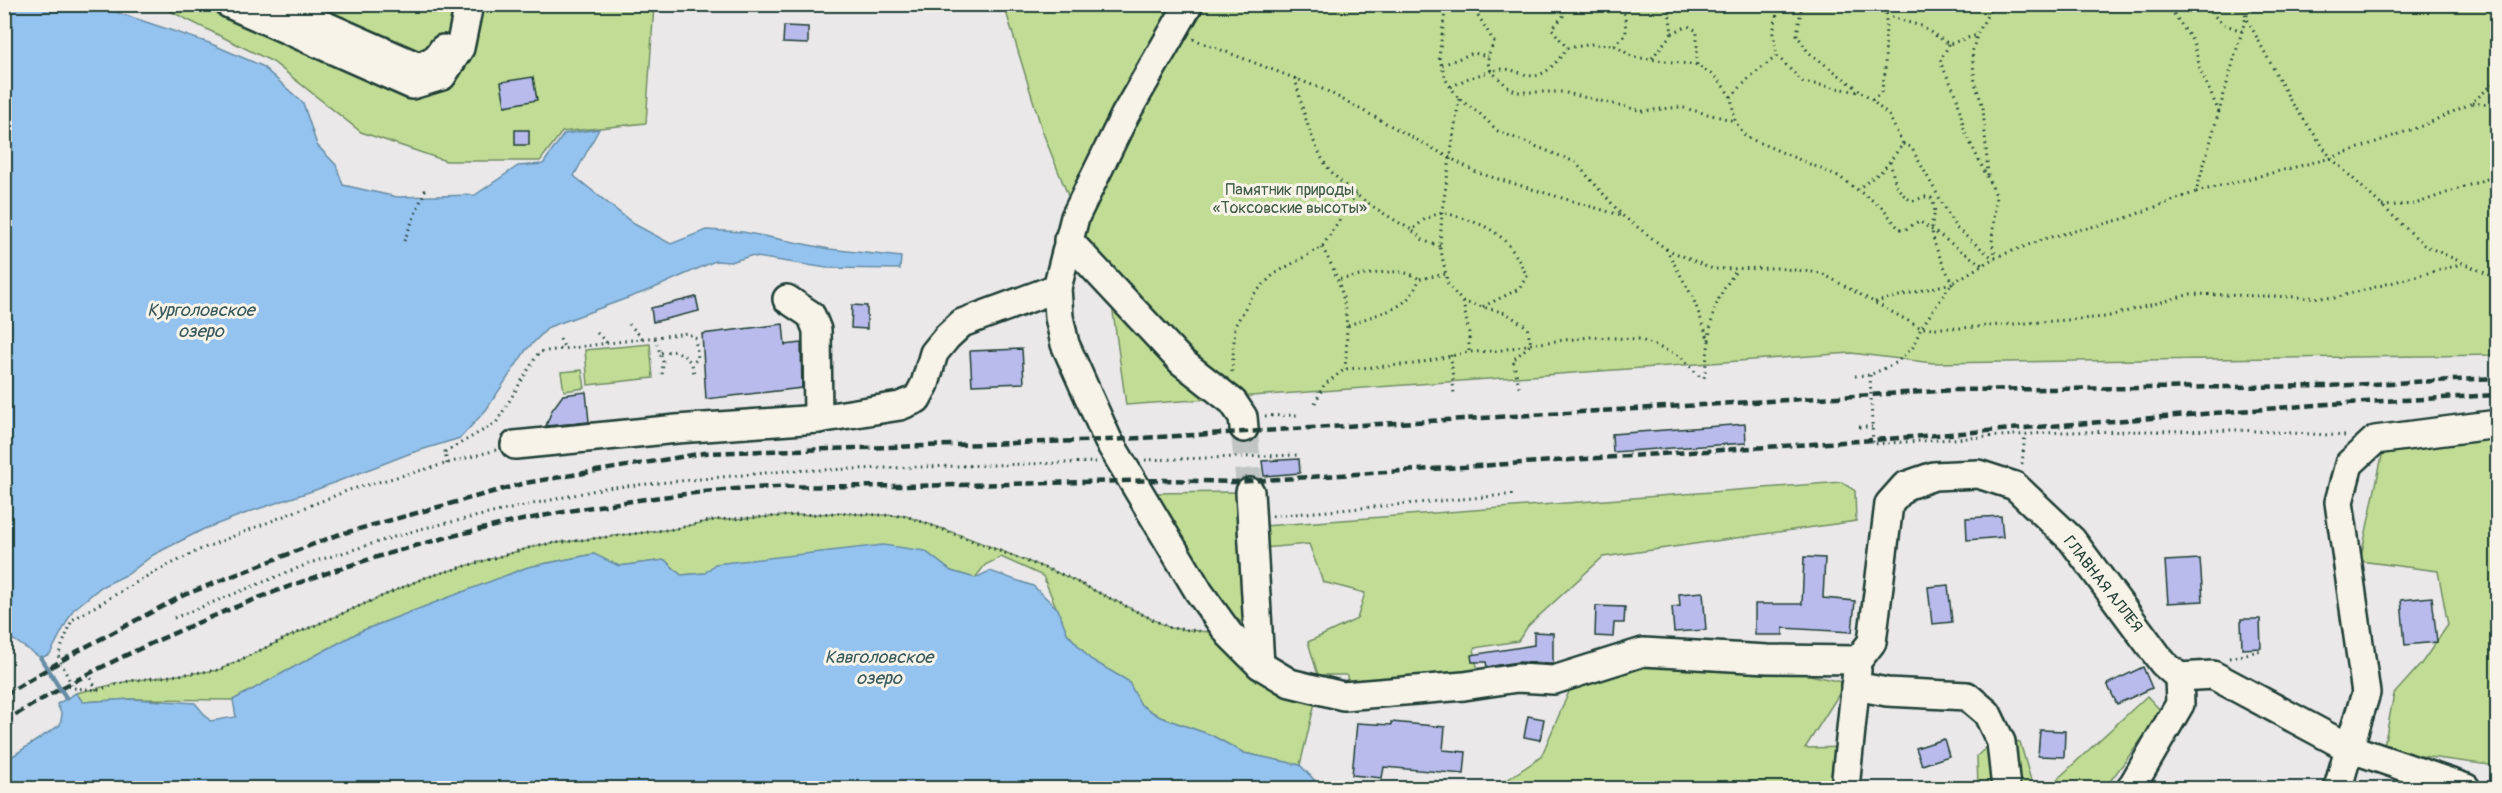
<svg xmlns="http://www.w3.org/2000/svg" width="2502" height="793" font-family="Pangolin,sans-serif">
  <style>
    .green { fill: #c1dd95; stroke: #708d64; stroke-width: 1.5 }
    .water { fill: #95c3f0; stroke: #668da5; stroke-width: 1.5 }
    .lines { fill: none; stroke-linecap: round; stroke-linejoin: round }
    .stream { stroke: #668da5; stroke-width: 5 }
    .building { fill: #b8bbec; stroke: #1f3d34; stroke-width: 1.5 }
    .minor-tunnel { stroke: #c1c6c5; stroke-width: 27; stroke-dasharray: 27 14; stroke-linecap: butt }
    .minor-casing { stroke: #1f3d34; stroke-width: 32 }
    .path { stroke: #1f3d34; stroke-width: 3; stroke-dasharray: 1.5 4.5; stroke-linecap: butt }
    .minor { stroke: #f7f3e8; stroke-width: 27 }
    .rail { stroke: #1f3d34; stroke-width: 4.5; stroke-dasharray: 9 4.5; stroke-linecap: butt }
    .labels { text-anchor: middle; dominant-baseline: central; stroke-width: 6; stroke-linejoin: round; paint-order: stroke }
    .park-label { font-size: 16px; fill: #3f5d47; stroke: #f7f3e8 }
    .street-label { font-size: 16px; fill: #1f3d34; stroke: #f7f3e8 }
    .water-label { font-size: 18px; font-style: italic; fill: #37585a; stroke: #f7f3e8 }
  </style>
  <rect width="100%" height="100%" fill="#eae8e9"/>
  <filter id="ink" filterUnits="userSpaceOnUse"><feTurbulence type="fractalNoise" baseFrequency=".0167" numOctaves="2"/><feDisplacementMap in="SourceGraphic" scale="12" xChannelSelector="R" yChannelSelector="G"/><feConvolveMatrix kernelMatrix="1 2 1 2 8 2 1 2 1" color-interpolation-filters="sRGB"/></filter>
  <g filter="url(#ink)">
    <g class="green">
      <path d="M144 5H654L646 123 562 132 540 161H446L361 132 273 62 168 10Z"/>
      <path d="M1004 5H2497V355L1933 363 1851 353 1126 405 1112 305 1082 244 1081 228 1043 133Z"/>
      <path d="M650 344 653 378 588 385 585 350Z"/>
      <path d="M582 370 585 388 564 391 561 372Z"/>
      <path d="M2497 427V766L2383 751 2394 694 2421 664 2448 625 2438 571 2360 561 2383 451Z"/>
      <path d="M1842 482 1855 491 1856 521 1603 557 1528 626 1518 641 1474 648 1478 674 1348 688 1347 675H1318L1308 642 1357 619 1365 593 1323 582 1309 544 1262 548 1264 526Z"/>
      <path d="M1240 492 1249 626 1227 614 1152 493Z"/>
      <path d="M835 513 906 516 963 536 1063 575 1170 628 1229 634 1318 690 1300 765 1244 753 1211 735 1160 717 1141 705 1128 681 1090 659 1067 633 1043 576 1001 557 985 565 975 578 951 571 925 551 796 556 716 564 706 573 681 575 665 560 619 566 593 554 528 567 361 631 233 700 132 699 83 702 76 693 129 681 219 670 286 638 424 578 539 545 674 529 714 520Z"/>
      <path d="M1646 661 1773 667 1846 683 1805 748 1850 747 1860 788H1510L1501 784 1541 757 1571 687Z"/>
      <path d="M2147 696 2162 712 2105 788H1978L1977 756 1997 737 2020 742 2032 784H2052Z"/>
    </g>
    <g class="water">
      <path d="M5 4 95 5 209 43 262 66 303 103 317 145 336 165 343 185 397 197 475 195 518 166 543 164 564 134 599 129 574 176 634 224 671 244 706 230 743 232 829 249 901 257 900 269 827 268 750 256 731 262 715 261 652 289 549 327 526 350 486 410 460 438 411 453 318 489 252 511 204 529 153 555 128 574 101 587 73 610 50 654 41 658 5 634Z"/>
      <path d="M883 545 925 551 951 571 975 578 990 571 1033 586 1058 609 1067 633 1090 659 1128 681 1141 705 1160 717 1211 735 1244 753 1300 765 1322 788H5V761L60 725 62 715 57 704 76 693 83 702 132 699 195 703 210 721 236 717 233 700 361 631 528 567 594 554 619 566 665 560 681 575 705 573 715 564Z"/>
    </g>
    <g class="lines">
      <path class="stream" d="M41 658 66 698"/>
    </g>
    <g class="building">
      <path d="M784 26 808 27V44L783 43Z"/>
      <path d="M533 77 537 100 505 106 501 82Z"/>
      <rect x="515" y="130" width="14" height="15"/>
      <path d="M696 297 699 311 653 322 651 308Z"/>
      <path d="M852 305 867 306V329L851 328Z"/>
      <path d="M783 324 785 345 801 343 802 388 706 399 702 334Z"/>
      <path d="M1022 349 1024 383 972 385 970 351Z"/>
      <path d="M586 392 589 422 546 426 552 410 563 395Z"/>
      <path d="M1745 424 1746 443 1613 452 1612 434Z"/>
      <path d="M1299 459 1300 473 1264 476 1262 461Z"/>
      <path d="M2001 516 2003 537 1967 540 1966 518Z"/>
      <path d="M1804 557 1825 558 1823 598 1855 601 1852 632 1783 628V635H1755V604H1802Z"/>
      <path d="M2200 559 2203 601 2168 603 2165 561Z"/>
      <path d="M1948 585 1952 622 1932 624 1928 587Z"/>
      <path d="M1703 592 1706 630 1674 632 1672 607 1680 606 1679 594Z"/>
      <path d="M2432 597 2437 642 2405 645 2401 600Z"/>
      <path d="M1596 606 1625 607 1624 623H1614L1613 637 1595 636Z"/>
      <path d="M2241 619H2260L2261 648 2242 649Z"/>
      <path d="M1534 632 1553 633V663L1518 662 1487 667 1486 662H1472L1471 655 1534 645Z"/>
      <path d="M2143 667 2152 688 2117 704 2107 684Z"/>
      <path d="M1528 716 1544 719 1540 740 1524 737Z"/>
      <path d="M1391 722 1445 727 1443 750 1466 752 1464 774 1384 767 1382 778 1352 775 1357 723 1391 725Z"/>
      <path d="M2040 730 2065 731 2064 757 2038 756Z"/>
      <path d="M1944 739 1949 756 1922 765 1916 748Z"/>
    </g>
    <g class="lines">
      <path class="minor-tunnel" d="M1244 428 1250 492"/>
      <g class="minor-casing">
        <g id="minor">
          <path d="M229 4 412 85 442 76 460 48 469 4"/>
          <path d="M276 4 419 67 436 59 443 49"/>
          <path d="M1189 4 1125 115 1075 217 1057 288 1059 317 1065 344 1108 440 1199 592 1229 634 1260 665 1290 683 1343 696 1464 686 1517 678 1554 680 1643 652 1767 659 1858 660 1872 642 1889 504 1905 486 1934 476 1978 474 2015 486 2072 540 2163 663 2179 677 2213 675 2349 748 2366 693 2339 502 2349 464 2375 440 2498 424"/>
          <path d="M1068 240 1182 362 1233 402 1243 417 1244 428"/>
          <path d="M787 299 811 315 817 330 818 419"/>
          <path d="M515 445 677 429 818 419 900 406 917 399 925 384 934 353 947 337 962 323 1057 288"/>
          <path d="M1250 492 1260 665"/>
          <path d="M1855 686 1887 692 1967 696 1987 713 2001 742 2006 788"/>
          <path d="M1845 788 1857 670"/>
          <path d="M2131 788 2180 704 2179 677"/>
          <path d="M2338 788 2349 748 2466 788"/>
        </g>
      </g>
      <g class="path">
        <path d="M1446 4 1439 57 1446 80 1459 99 1479 113 1498 131 1575 162 1623 216 1666 249 1693 298 1709 341 1704 379"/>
        <path d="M1476 4 1475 10 1494 42C1489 53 1485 60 1491 71 1525 60 1530 101 1567 48"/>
        <path d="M1567 4 1563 16 1552 29 1567 48 1593 44 1614 45 1633 57 1697 65 1718 79 1731 97 1735 121 1746 137 1838 176 1883 208 1899 229H1906L1919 221 1982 265"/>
        <path d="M1802 4 1797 35 1808 52 1862 92"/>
        <path d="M1871 4 1894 18 1921 26 1949 44 1977 35"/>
        <path d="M2167 4 2194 43 2200 69 2219 112"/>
        <path d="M2202 4 2223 24 2242 31"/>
        <path d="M2253 4 2246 17 2290 100 2331 158 2424 245 2498 279"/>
        <path d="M1672 33 1688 26 1697 31V65"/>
        <path d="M1193 39 1325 90 1478 173 1623 216"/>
        <path d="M1949 44 1940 62 1956 94 1965 132 1996 195 1992 243 1996 257"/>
        <path d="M1614 45 1626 34 1625 15 1619 4"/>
        <path d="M1777 56 1803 82 1864 93 1889 116 1903 144 1883 170 1858 189"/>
        <path d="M1652 58 1672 33 1668 4"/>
        <path d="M1442 65 1473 53 1488 56"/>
        <path d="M1295 78C1302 107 1309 136 1324 162 1340 188 1385 215 1412 230"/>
        <path d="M1451 87 1466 79 1491 71 1508 87 1517 92H1562L1643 111 1680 107 1735 121"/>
        <path d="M1731 97 1750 77 1777 56 1773 33 1779 4"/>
        <path d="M1459 99 1442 212 1440 246 1448 285 1463 302 1506 313 1527 327 1531 344 1513 360 1520 390"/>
        <path d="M1872 100 1881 93 1885 73 1886 14"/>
        <path d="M2472 103 2498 106"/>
        <path d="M1903 144 1911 147 1956 228 1994 259"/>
        <path d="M1988 175 1983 107 1975 83 1972 53 1977 35 1993 4"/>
        <path d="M2196 192 2331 158 2424 125 2470 104 2498 80"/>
        <path d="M2382 206 2415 204 2498 175"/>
        <path d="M404 241 426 188"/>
        <path d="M1440 246 1424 241 1412 230 1425 219 1442 212C1490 226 1504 229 1527 276L1519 289 1482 307"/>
        <path d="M1322 247C1348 294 1349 317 1345 369"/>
        <path d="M1666 249 1713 269 1777 268 1821 273 1921 328H1961L2106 317 2191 294 2334 298 2462 264"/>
        <path d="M1340 279C1363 277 1401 264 1419 279"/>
        <path d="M1463 302 1469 333V352"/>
        <path d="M1875 302 1952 283C1945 267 1933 247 1932 229 1931 216 1939 214 1931 198L1925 197 1912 201C1895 191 1894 179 1890 161"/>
        <path d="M629 324 644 340"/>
        <path d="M1348 326C1379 310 1408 314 1419 279L1446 274"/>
        <path d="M597 333 608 344"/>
        <path d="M655 338 663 362 662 377"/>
        <path d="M560 339 565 349"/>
        <path d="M1709 340C1712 309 1718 296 1736 271"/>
        <path d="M661 353C676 349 682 352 692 364"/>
        <path d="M1451 355 1454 395"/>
        <path d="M1232 372 1235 326 1252 296 1274 274 1322 247 1356 194"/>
        <path d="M1870 375 1873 444 2063 432 2239 430 2346 436"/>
        <path d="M1855 376 1870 375 1896 363 1913 347 1921 328 1952 283 1996 257 2047 238 2123 219 2196 192 2246 17 2243 4"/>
        <path d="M1315 403 1324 385 1345 369 1414 364 1469 352 1497 351 1531 344 1590 337 1639 339 1680 356 1702 379"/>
        <path d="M1265 416 1299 415"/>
        <path d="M1859 427H1872"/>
        <path d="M496 450 349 490 199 550 149 575 72 620 58 656 73 688 97 690 129 681 219 670 286 638 424 578 539 545 674 529 714 520 835 513 906 516 1063 575 1170 628 1200 631"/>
        <path d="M1145 460 1299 455"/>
        <path d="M447 464 445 452 496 423 539 352 687 333 695 338 698 358 692 364 694 374"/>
        <path d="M2022 464 2025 434"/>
        <path d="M1272 516 1517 494"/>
        <path d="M174 618 313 562 420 529 605 488 785 471 1096 462"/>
        <path d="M2229 658 2263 650"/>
        <path d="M88 673 97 690"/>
        <path d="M1319 788V787"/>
      </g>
      <use href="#minor" class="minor"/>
      <g class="rail">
        <path d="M4 695 76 652 184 595 337 535 525 483 704 453 1108 440 1955 390 2327 386 2498 378"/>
        <path d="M4 722C69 681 138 648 209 618 382 545 548 506 735 489 789 485 845 487 899 486 987 485 1076 482 1165 480L1234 482 1873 440 2328 404 2498 395"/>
      </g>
    </g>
  </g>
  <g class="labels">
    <g class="park-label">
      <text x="1290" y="190">Памятник природы<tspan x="1290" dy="18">«Токсовские высоты»</tspan></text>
    </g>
    <g class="street-label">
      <text transform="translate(2103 584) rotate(52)">ГЛАВНАЯ АЛЛЕЯ</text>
    </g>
    <g class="water-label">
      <text x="201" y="310">Курголовское<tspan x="201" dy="21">озеро</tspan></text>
      <text x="879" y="657">Кавголовское<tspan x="879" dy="21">озеро</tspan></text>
    </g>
  </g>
  <rect width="2502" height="793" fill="none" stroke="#f7f3e8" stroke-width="24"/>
  <rect x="12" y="12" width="2478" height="769" fill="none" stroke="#1f3d34" stroke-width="2" filter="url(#ink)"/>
</svg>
